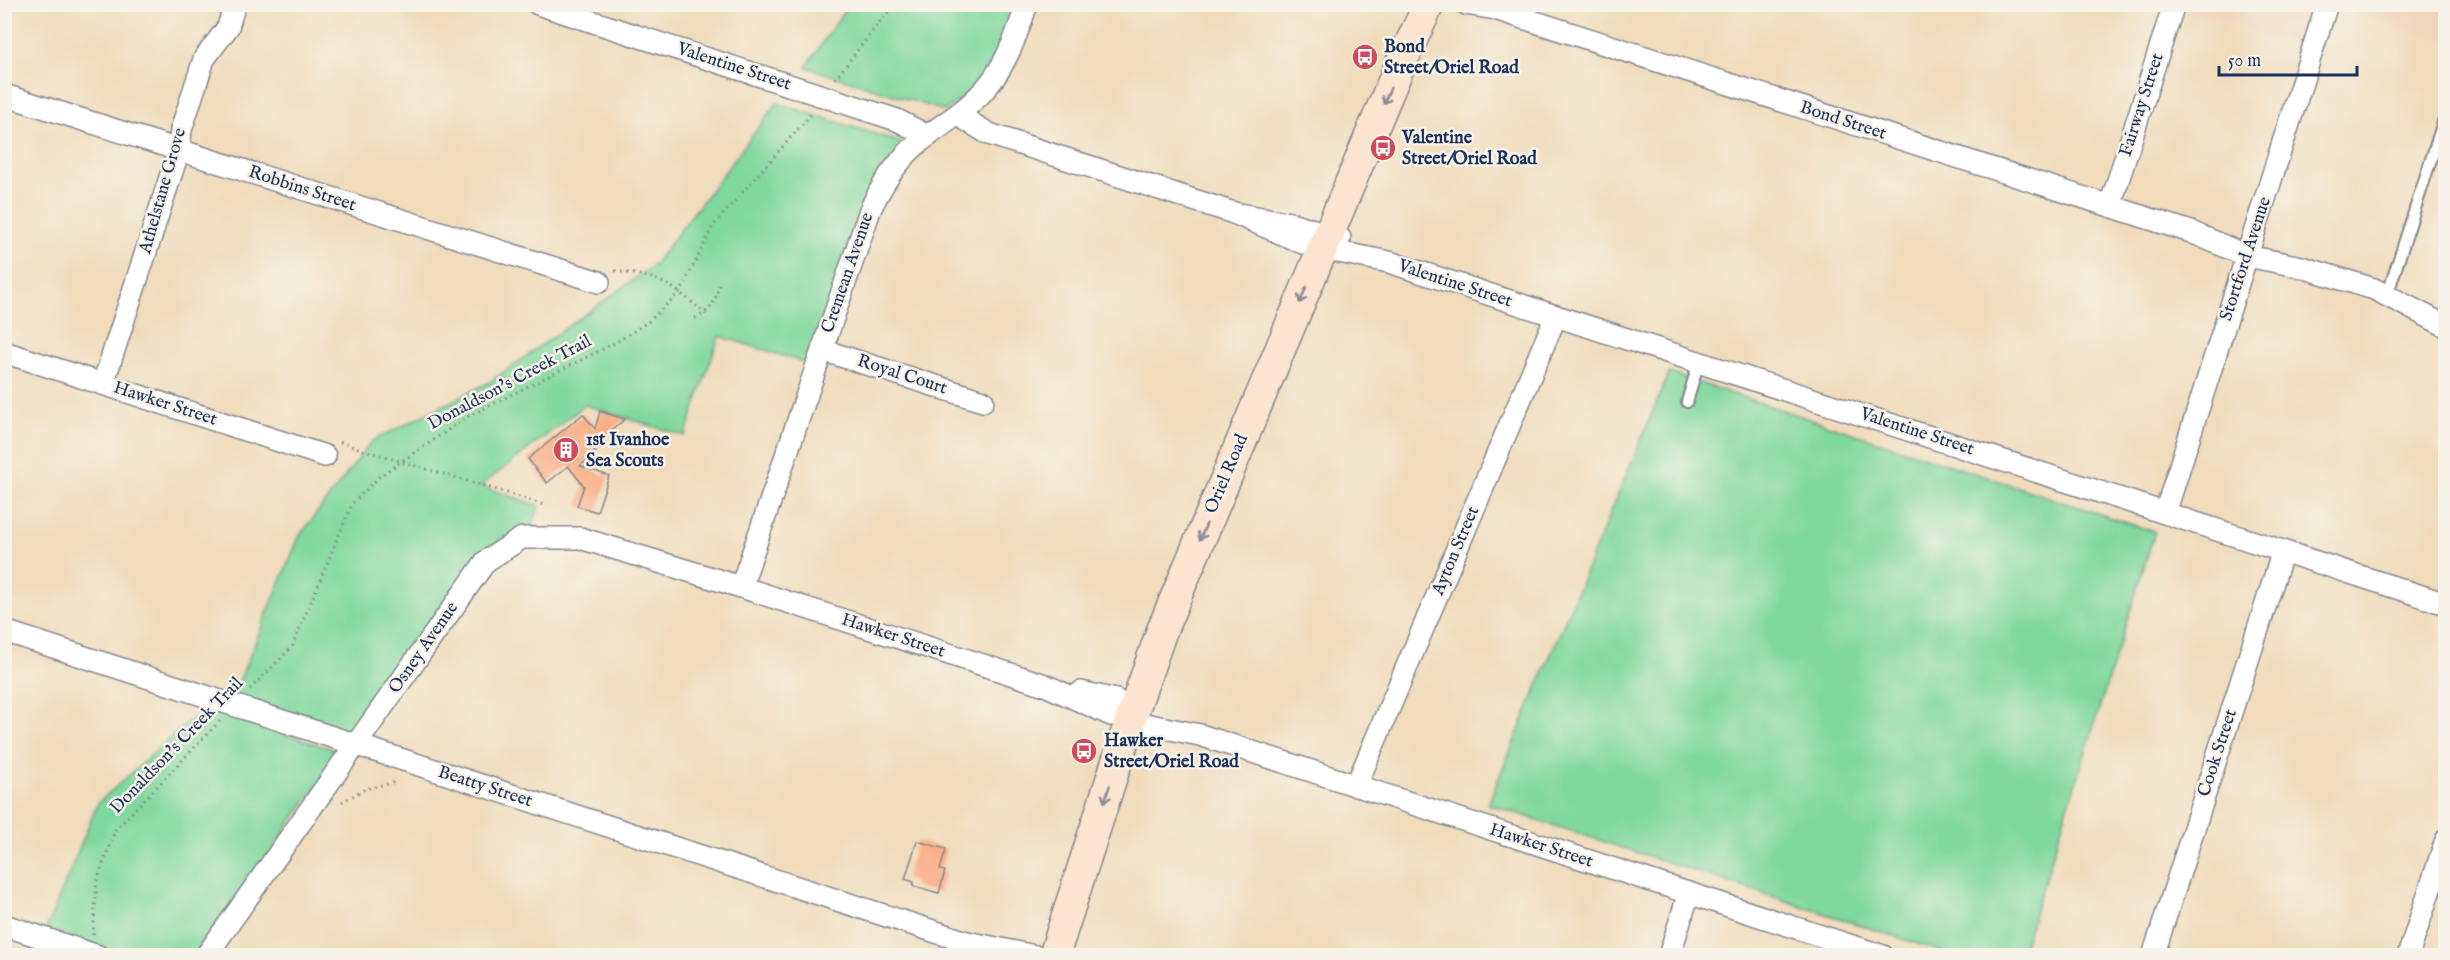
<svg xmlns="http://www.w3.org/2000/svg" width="2450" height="960" font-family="'IM FELL English',serif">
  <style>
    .built { fill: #f1d5bd }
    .green { fill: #7fd89d; stroke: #4d847e; stroke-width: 1.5 }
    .building { fill: #faad85 }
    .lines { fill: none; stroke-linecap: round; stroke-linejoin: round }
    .lane-casing { stroke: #86868c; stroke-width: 14 }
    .street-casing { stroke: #86868c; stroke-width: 24 }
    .secondary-casing { stroke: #86868c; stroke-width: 33 }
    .path { stroke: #86868c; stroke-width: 3; stroke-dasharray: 1.5 4.5; stroke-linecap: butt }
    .lane { stroke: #fff; stroke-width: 10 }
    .street { stroke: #fff; stroke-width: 21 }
    .secondary { stroke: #fce5d0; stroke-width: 30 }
    .oneway { stroke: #8c8a97 }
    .labels { text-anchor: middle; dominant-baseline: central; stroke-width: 5; stroke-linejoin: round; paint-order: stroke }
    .poi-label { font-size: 18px; font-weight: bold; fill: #1b2f5e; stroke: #f7f3e8; text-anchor: start }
    .street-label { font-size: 18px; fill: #1b2f5e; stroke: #f7f3e8 }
  </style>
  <rect width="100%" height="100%" fill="#f7f3e8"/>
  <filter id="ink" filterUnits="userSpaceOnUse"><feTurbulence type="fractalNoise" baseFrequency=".0167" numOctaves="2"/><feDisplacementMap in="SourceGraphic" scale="12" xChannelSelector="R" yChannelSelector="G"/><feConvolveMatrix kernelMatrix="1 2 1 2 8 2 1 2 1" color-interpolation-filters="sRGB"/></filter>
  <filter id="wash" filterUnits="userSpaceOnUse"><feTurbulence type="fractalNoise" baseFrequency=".008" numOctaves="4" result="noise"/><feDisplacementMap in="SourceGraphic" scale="24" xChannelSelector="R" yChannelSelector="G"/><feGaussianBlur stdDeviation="1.35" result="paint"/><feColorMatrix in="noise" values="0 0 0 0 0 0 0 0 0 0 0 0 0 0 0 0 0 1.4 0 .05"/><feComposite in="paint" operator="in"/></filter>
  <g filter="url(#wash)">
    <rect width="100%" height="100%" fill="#f0dcbb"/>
    <g class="built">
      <path d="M2190 4H2311V5L2298 45 2188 10Z"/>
      <path d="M2344 5H2445V41L2343 9Z"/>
    </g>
    <g class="green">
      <path d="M848 5H1017L1001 52 961 99 944 111 806 67Z"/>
      <path d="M777 103 900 142V148L809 364 719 336 685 436 585 405 481 486 540 506 531 527 501 538 477 561 352 736 232 698 300 535 372 441 490 382 654 265Z"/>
      <path d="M1669 373 2155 532 2021 955H1952L1488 804Z"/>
      <path d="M204 708 341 752 197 955H125L46 929 98 803Z"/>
    </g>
    <g id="blocks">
      <g class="building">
        <path d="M600 411 625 419 591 447 596 453 580 466 609 476 597 512 577 506 584 486 568 466 547 483 528 459 583 414 595 429Z"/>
        <path d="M917 841 946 849 940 870 945 871 939 893 913 886 914 882 905 879Z"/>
      </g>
    </g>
  </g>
  <g filter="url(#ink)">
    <use href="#blocks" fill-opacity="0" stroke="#86868c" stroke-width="1.5"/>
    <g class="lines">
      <g class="lane-casing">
        <g id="lane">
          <path d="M2387 296 2446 113"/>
          <path d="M1687 402 1699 361"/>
        </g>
      </g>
      <g class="street-casing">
        <g id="street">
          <path d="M538 4 897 120 928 136"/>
          <path d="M1466 4 1495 9 2191 232 2247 256 2302 267 2374 289 2446 326"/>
          <path d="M4 95 599 282"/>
          <path d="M958 115 989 134 1234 213 1291 223 1340 238"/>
          <path d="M2110 206 2174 4"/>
          <path d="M1234 213 1303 243 1323 249 1389 262 2446 604"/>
          <path d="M822 350 983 401"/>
          <path d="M4 352 325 456"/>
          <path d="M103 384 179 150 181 130 204 59 228 27 235 4"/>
          <path d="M2165 513 2327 4"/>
          <path d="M741 587 870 210C881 186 895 164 915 146 939 125 965 113 987 87 1007 63 1017 34 1027 4"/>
          <path d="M4 631 967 942 1035 956"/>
          <path d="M1081 692 1116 700"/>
          <path d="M1130 721 1200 735 1883 956"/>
          <path d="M1356 786 1556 316"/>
          <path d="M4 925 98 956"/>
          <path d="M206 956 486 561 522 538H580L741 587 1045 685 1111 715"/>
          <path d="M1669 956 1689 893"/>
          <path d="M2153 956 2283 551"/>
          <path d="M2408 956 2446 840"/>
        </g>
      </g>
      <g class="secondary-casing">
        <path id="secondary" d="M1054 956 1130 721 1162 630 1400 65 1429 4"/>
      </g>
      <g class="path">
        <path d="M835 79 885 15 897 4"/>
        <path d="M615 271C663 277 670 284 706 314"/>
        <path d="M695 318C712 311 715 302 719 285"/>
        <path d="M340 442C407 465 477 482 544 505"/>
        <path d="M250 689 292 647 352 504 380 476 469 416 615 343 648 322 681 291 713 226 813 112"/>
        <path d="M342 802 365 789 396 782"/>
        <path d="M93 935 97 881 115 830 221 720"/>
      </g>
      <use href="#lane" class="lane"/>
      <use href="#street" class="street"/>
      <use href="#secondary" class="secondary"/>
    </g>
    <defs><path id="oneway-shaft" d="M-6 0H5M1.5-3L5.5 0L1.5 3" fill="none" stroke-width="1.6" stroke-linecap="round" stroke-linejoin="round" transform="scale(1.5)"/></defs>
    <g class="oneway">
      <use href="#oneway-shaft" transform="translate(1387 96) rotate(113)"/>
      <use href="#oneway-shaft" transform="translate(1303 295) rotate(113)"/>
      <use href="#oneway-shaft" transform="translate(1203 532) rotate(113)"/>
      <use href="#oneway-shaft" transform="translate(1107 794) rotate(108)"/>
    </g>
  </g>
  <defs>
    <g id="bus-disc" transform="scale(1.35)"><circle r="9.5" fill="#d1495b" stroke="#f7f3e8"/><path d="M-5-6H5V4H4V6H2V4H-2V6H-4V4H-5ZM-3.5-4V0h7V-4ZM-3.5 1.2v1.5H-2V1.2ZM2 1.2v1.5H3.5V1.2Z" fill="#fff"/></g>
    <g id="building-disc" transform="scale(1.35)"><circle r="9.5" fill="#d1495b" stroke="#f7f3e8"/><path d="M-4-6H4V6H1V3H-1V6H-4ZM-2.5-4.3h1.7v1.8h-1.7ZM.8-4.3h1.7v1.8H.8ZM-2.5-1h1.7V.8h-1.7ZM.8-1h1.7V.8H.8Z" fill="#fff"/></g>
  </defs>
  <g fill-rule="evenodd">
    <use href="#bus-disc" x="1365" y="57"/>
    <use href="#bus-disc" x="1383" y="148"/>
    <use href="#building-disc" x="566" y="450"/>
    <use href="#bus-disc" x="1084" y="751"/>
  </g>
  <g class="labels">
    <g class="poi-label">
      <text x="1384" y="47">Bond<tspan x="1384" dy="21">Street/Oriel Road</tspan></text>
      <text x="1402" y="138">Valentine<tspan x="1402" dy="21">Street/Oriel Road</tspan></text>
      <text x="586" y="440">1st Ivanhoe<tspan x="586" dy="21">Sea Scouts</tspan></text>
      <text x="1104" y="741">Hawker<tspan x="1104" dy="21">Street/Oriel Road</tspan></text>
    </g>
    <g class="street-label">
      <text transform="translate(734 67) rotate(18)">Valentine Street</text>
      <text transform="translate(2142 105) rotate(-72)">Fairway Street</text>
      <text transform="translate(1843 121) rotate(18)">Bond Street</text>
      <text transform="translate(302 189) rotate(18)">Robbins Street</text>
      <text transform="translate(163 191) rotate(-74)">Athelstane Grove</text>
      <text transform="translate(2246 259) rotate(-72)">Stortford Avenue</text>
      <text transform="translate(848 273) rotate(-71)">Cremean Avenue</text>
      <text transform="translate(1455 284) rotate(18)">Valentine Street</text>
      <text transform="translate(902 375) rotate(18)">Royal Court</text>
      <text transform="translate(510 383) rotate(-28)">Donaldson's Creek Trail</text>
      <text transform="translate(165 404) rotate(18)">Hawker Street</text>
      <text transform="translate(1917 432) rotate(18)">Valentine Street</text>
      <text transform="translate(1227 474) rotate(-67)">Oriel Road</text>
      <text transform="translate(1456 551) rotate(-67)">Ayton Street</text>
      <text transform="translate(893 636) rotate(18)">Hawker Street</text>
      <text transform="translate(424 648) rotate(-55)">Osney Avenue</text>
      <text transform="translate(177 746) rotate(-46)">Donaldson's Creek Trail</text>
      <text transform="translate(2218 753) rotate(-72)">Cook Street</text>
      <text transform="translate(485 787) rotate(18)">Beatty Street</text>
      <text transform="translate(1541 846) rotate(18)">Hawker Street</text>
    </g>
  </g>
  <rect width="2450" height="960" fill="none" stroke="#f7f3e8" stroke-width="24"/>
  <path d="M2219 66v9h138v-9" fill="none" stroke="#1b2f5e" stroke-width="3"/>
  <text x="2228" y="66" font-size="18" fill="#1b2f5e" stroke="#f7f3e8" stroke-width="4.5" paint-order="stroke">50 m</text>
</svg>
